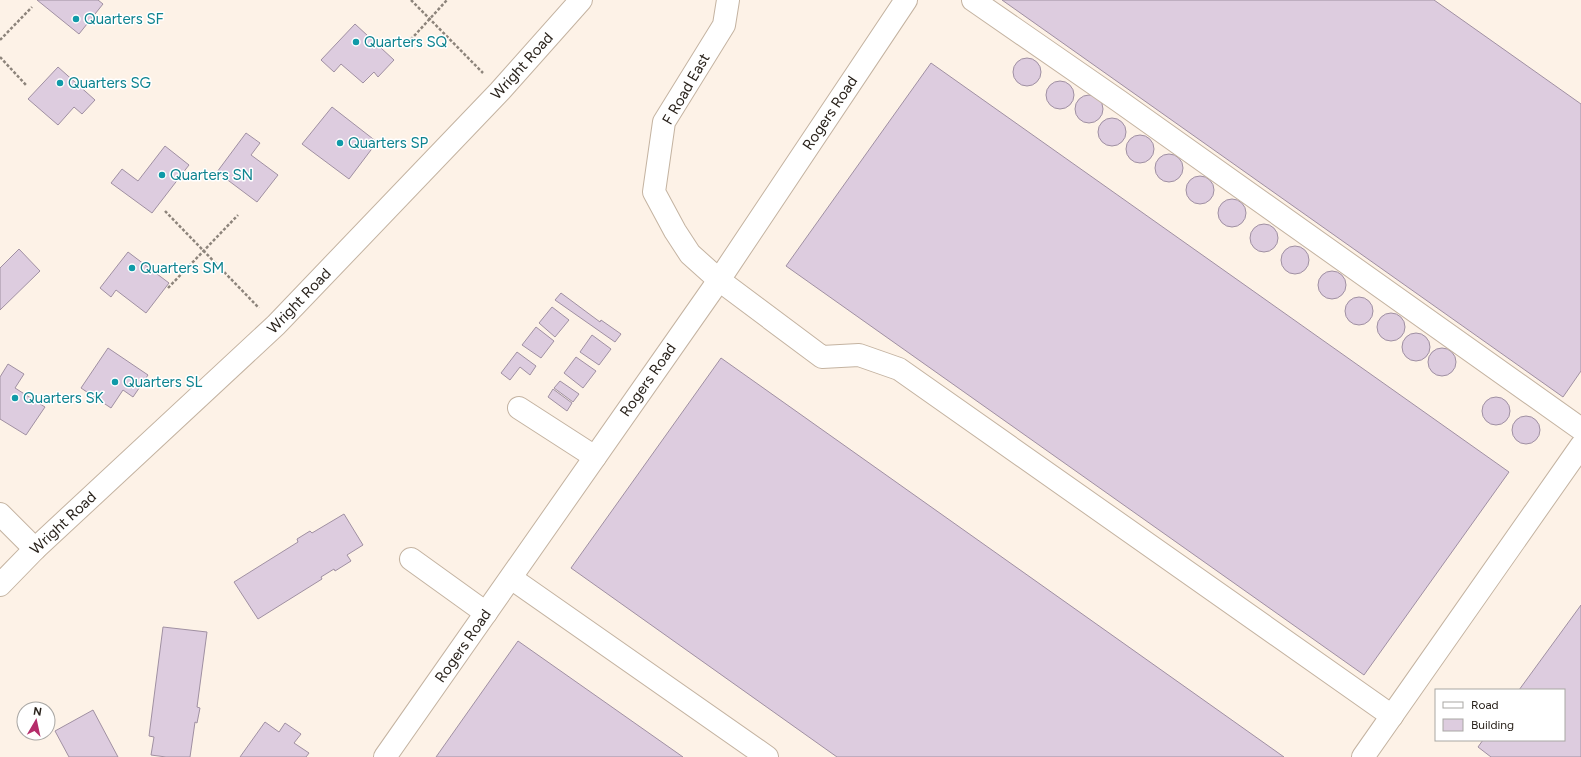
<svg xmlns="http://www.w3.org/2000/svg" width="1581" height="757" font-family="Figtree,sans-serif">
  <style>
    .building { fill: #ddccdf; stroke: #a090a2 }
    .lines { fill: none; stroke-linecap: round; stroke-linejoin: round }
    .minor-casing { stroke: #c4b3a1; stroke-width: 24 }
    .path { stroke: #8d847b; stroke-width: 2.5; stroke-dasharray: 3 2; stroke-linecap: butt }
    .minor { stroke: #fff; stroke-width: 22 }
    .culture-dot { fill: #0f9aa8; stroke: #fff; stroke-width: 1.5 }
    .labels { text-anchor: middle; dominant-baseline: central; stroke-width: 3; stroke-linejoin: round; paint-order: stroke }
    .culture-label { font-size: 15px; fill: #0d838f; stroke: #fff; text-anchor: start }
    .street-label { font-size: 15px; fill: #29221b; stroke: #fff }
  </style>
  <rect width="100%" height="100%" fill="#fdf2e7"/>
  <g class="building">
    <path d="M37 0H98L103 4 79 34Z"/>
    <path d="M1002 0H1434L1581 104V371L1563 397Z"/>
    <path d="M355 24 394 60 378 77 374 72 363 83 341 64 334 72 321 60Z"/>
    <circle cx="1027" cy="72" r="14"/>
    <path d="M931 63 1509 472 1364 675 786 266Z"/>
    <path d="M58 67 95 100 82 114 74 107 58 125 28 99Z"/>
    <circle cx="1060" cy="95" r="14"/>
    <circle cx="1089" cy="109" r="14"/>
    <path d="M332 107 377 142 349 179 302 144Z"/>
    <circle cx="1112" cy="132" r="14"/>
    <path d="M246 133 260 143 251 155 278 175 257 202 217 172Z"/>
    <circle cx="1140" cy="149" r="14"/>
    <path d="M165 146 189 165 152 213 111 183 122 169 138 181Z"/>
    <circle cx="1169" cy="168" r="14"/>
    <circle cx="1200" cy="190" r="14"/>
    <circle cx="1232" cy="213" r="14"/>
    <circle cx="1264" cy="238" r="14"/>
    <circle cx="1295" cy="260" r="14"/>
    <path d="M19 249 40 271 0 310V268Z"/>
    <path d="M128 252 169 283 146 313 116 290 111 297 100 288Z"/>
    <circle cx="1332" cy="285" r="14"/>
    <path d="M561 293 600 322 601 320 621 334 615 342 555 300Z"/>
    <circle cx="1359" cy="311" r="14"/>
    <path d="M552 307 569 320 555 337 539 323Z"/>
    <circle cx="1391" cy="327" r="14"/>
    <path d="M536 327 554 341 541 358 522 345Z"/>
    <circle cx="1416" cy="347" r="14"/>
    <path d="M592 335 611 349 599 365 580 352Z"/>
    <circle cx="1442" cy="362" r="14"/>
    <path d="M108 348 148 375 133 397 123 390 111 408 81 388Z"/>
    <path d="M517 352 536 366 530 375 520 367 510 380 501 373Z"/>
    <path d="M576 357 596 371 583 388 564 373Z"/>
    <path d="M721 358 1284 757H837L571 568Z"/>
    <path d="M8 364 24 374 15 388 45 407 26 435 0 419V377Z"/>
    <path d="M560 381 579 394 573 402 554 388Z"/>
    <path d="M553 389 572 403 567 411 548 397Z"/>
    <circle cx="1496" cy="411" r="14"/>
    <circle cx="1526" cy="430" r="14"/>
    <path d="M344 514 363 545 347 555 351 561 335 571 334 569 321 577 322 579 258 619 234 582 298 542 297 539 310 531 312 533Z"/>
    <path d="M1581 605V757H1491L1478 747 1483 740H1564V690H1519Z"/>
    <path d="M163 627 207 632 197 707 200 708 197 723 195 722 190 757H166L151 755 154 737 149 736Z"/>
    <path d="M518 641 683 757H436Z"/>
    <path d="M93 710 118 757H69L55 731Z"/>
    <path d="M265 722 279 732 285 723 301 734 294 743 309 753 306 757H240Z"/>
  </g>
  <g class="lines">
    <g class="minor-casing">
      <g id="minor">
        <path d="M728 0 724 25 664 122 654 192 675 231 690 254 719 280 822 357 859 355 899 369 1392 716"/>
        <path d="M973 0 1119 101 1581 429"/>
        <path d="M519 408 595 457"/>
        <path d="M0 514 35 549"/>
        <path d="M411 559 486 613"/>
        <path d="M511 578 767 757"/>
        <path d="M0 585 35 549 276 325 500 91 581 0"/>
        <path d="M385 757 719 280 906 0"/>
        <path d="M1363 757 1581 446"/>
      </g>
    </g>
    <g class="path">
      <path d="M411 0 483 73"/>
      <path d="M0 40 32 7"/>
      <path d="M404 47 447 0"/>
      <path d="M0 57 26 85"/>
      <path d="M165 211 259 308"/>
      <path d="M168 288 238 215"/>
    </g>
    <use href="#minor" class="minor"/>
  </g>
  <g class="culture-dot">
    <circle cx="76" cy="19" r="4"/>
    <circle cx="356" cy="42" r="4"/>
    <circle cx="60" cy="83" r="4"/>
    <circle cx="340" cy="143" r="4"/>
    <circle cx="162" cy="175" r="4"/>
    <circle cx="132" cy="268" r="4"/>
    <circle cx="115" cy="382" r="4"/>
    <circle cx="15" cy="398" r="4"/>
  </g>
  <g class="labels">
    <g class="culture-label">
      <text x="84" y="19">Quarters SF</text>
      <text x="364" y="42">Quarters SQ</text>
      <text x="68" y="83">Quarters SG</text>
      <text x="348" y="143">Quarters SP</text>
      <text x="170" y="175">Quarters SN</text>
      <text x="140" y="268">Quarters SM</text>
      <text x="123" y="382">Quarters SL</text>
      <text x="23" y="398">Quarters SK</text>
    </g>
    <g class="street-label">
      <text transform="translate(522 66) rotate(-48)">Wright Road</text>
      <text transform="translate(686 89) rotate(-60)">F Road East</text>
      <text transform="translate(830 113) rotate(-56)">Rogers Road</text>
      <text transform="translate(299 301) rotate(-46)">Wright Road</text>
      <text transform="translate(648 380) rotate(-55)">Rogers Road</text>
      <text transform="translate(63 523) rotate(-43)">Wright Road</text>
      <text transform="translate(463 646) rotate(-55)">Rogers Road</text>
    </g>
  </g>
  <rect x="1435" y="689" width="130" height="52" fill="#ffffff" stroke="#a9a7a4"/>
  <rect x="1443" y="702" width="20" height="6" fill="#ffffff" stroke="#a9a7a4"/>
  <text x="1471" y="709" font-size="12" fill="#29221b">Road</text>
  <rect x="1443" y="719" width="20" height="12" fill="#ddccdf" stroke="#a9a7a4"/>
  <text x="1471" y="729" font-size="12" fill="#29221b">Building</text>
  <g transform="translate(36 721) rotate(9)"><circle r="19" fill="#ffffff" stroke="#a9a7a4"/>
  <path d="M0-3L7 15L0 10L-7 15Z" fill="#b52c6a"/>
  <text y="-6" font-size="11" font-weight="bold" text-anchor="middle" fill="#29221b">N</text>
  </g>
</svg>
